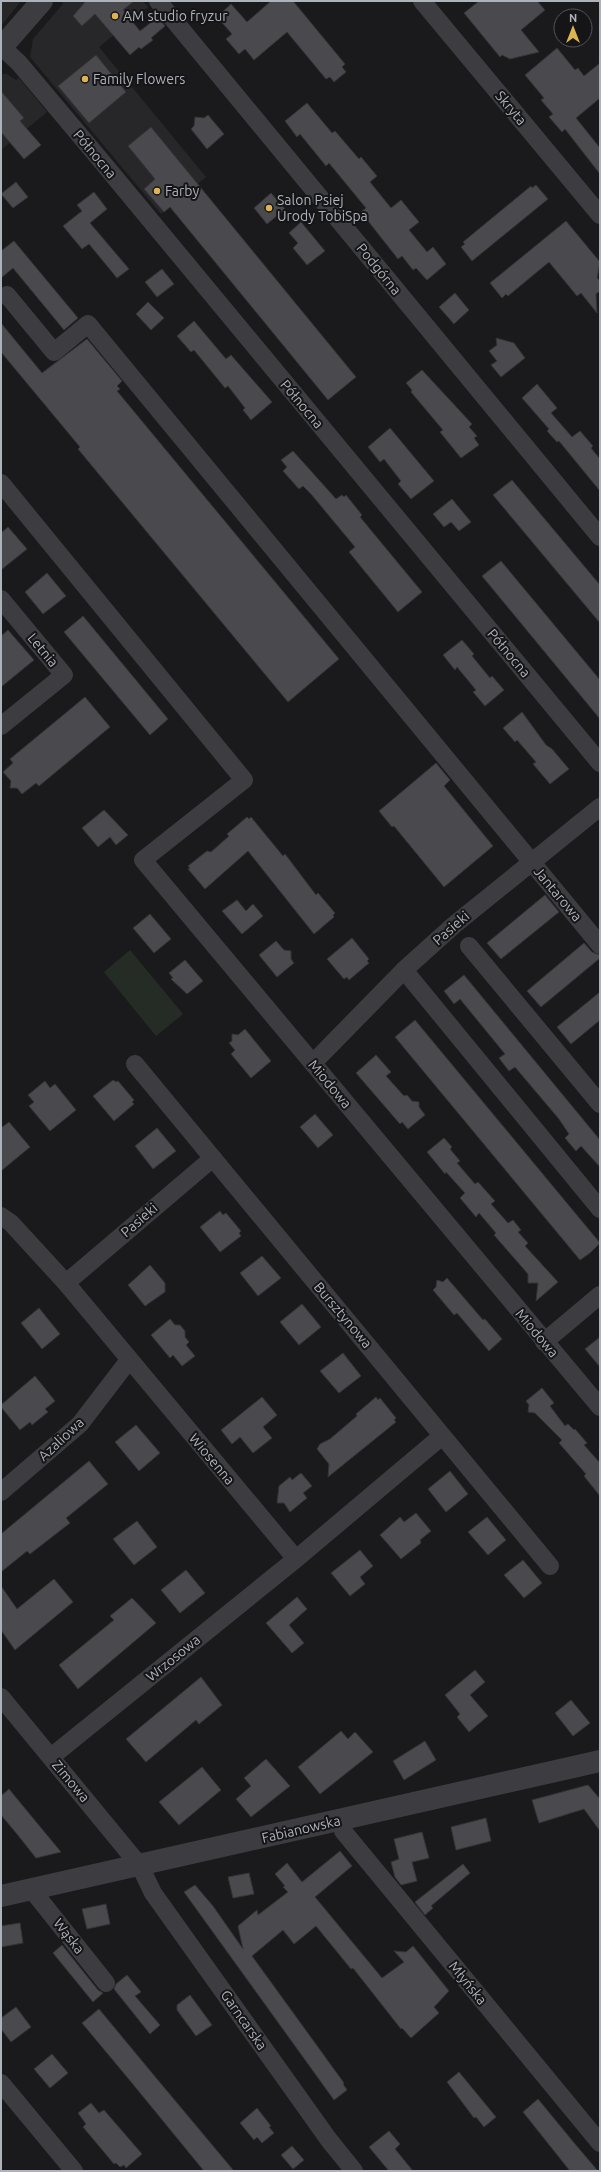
<svg xmlns="http://www.w3.org/2000/svg" width="601" height="2172" font-family="Ubuntu,sans-serif">
  <style>
    .built { fill: #272629 }
    .green { fill: #252c26 }
    .building { fill: #4a4a4e; stroke: #353538 }
    .lines { fill: none; stroke-linecap: round; stroke-linejoin: round }
    .minor { stroke: #3c3c41; stroke-width: 18 }
    .tertiary { stroke: #3c3c41; stroke-width: 22 }
    .poi-dot { fill: #deb351; stroke: #151517; stroke-width: 1.5 }
    .labels { text-anchor: middle; dominant-baseline: central; stroke-width: 4; stroke-linejoin: round; paint-order: stroke }
    .poi-label { font-size: 14px; fill: #aeb2ba; stroke: #151517; text-anchor: start }
    .street-label { font-size: 14px; fill: #aeb2ba; stroke: #151517 }
  </style>
  <rect width="100%" height="100%" fill="#1a1a1c"/>
  <g class="built">
    <path d="M1 1H21L1 26Z"/>
    <path d="M62 1H143L148 7 99 47 206 177 161 214 30 57 33 39 63 4Z"/>
    <path d="M1 74H7L16 80 19 78 47 112 1 150Z"/>
  </g>
  <path class="green" d="M130 950 183 1014 156 1036 104 972Z"/>
  <g class="building">
    <path d="M84 1H134L123 10 140 31 158 17 165 26 151 38 153 40 141 49 139 47 130 55 95 14 82 26 73 16 85 2Z"/>
    <path d="M271 1H293L345 64 342 67 346 72 334 82 330 77 326 79 287 32 254 60 245 49 239 54 226 39 232 34 217 17 231 4 247 22Z"/>
    <path d="M479 1H537L545 10 521 30 539 52 510 59 502 55 500 57 464 13Z"/>
    <path d="M557 48 575 70 578 68 584 76 600 63V98L576 118 600 148V174L565 129 562 132 549 117 553 114 541 100 544 98 525 75Z"/>
    <path d="M96 55 126 92 89 123 58 86Z"/>
    <path d="M1 91 24 118 20 121 41 145 24 159 1 132Z"/>
    <path d="M307 103 332 133 335 131 359 159 361 157 377 176 370 182 391 208 401 200 419 222 409 230 427 252 433 247 446 264 427 280 416 268 413 270 402 256 398 259 361 212 366 208 329 163 326 166 300 134 297 137 285 121Z"/>
    <path d="M208 115 224 134 207 149 191 129 194 126 195 117 204 118Z"/>
    <path d="M151 127 356 377 328 400 170 207 164 212 144 189 155 179 128 146Z"/>
    <path d="M16 182 28 197 13 208 1 194Z"/>
    <path d="M536 185 548 199 472 261 461 247 465 244 463 242 531 186 532 188Z"/>
    <path d="M94 192 107 209 90 223 129 269 117 278 89 244 82 249 63 226 82 211 77 205Z"/>
    <path d="M271 193 285 209 267 224 254 208Z"/>
    <path d="M566 221 600 262 597 278 600 281V291L596 294 597 313 581 293 577 296 549 262 508 296 506 294 502 298 490 283Z"/>
    <path d="M301 222 325 251 307 265 293 248 298 243 289 233Z"/>
    <path d="M14 241 78 318 64 330 13 268 1 278V251Z"/>
    <path d="M162 269 174 284 157 297 145 282Z"/>
    <path d="M455 293 469 310 454 324 439 307Z"/>
    <path d="M148 302 164 318 151 330 136 314Z"/>
    <path d="M194 321 226 359 231 355 272 402 251 420 243 410 245 408 228 386 225 388 194 350 191 352 177 336Z"/>
    <path d="M1 323 42 373 87 339 122 381 117 386 120 389 117 391 339 659 288 702 78 449 80 447 1 352Z"/>
    <path d="M496 338 514 343 525 358 501 377 491 365 497 361 489 351 497 345Z"/>
    <path d="M422 370 472 424 469 427 477 436 474 438 479 445 461 458 440 432 443 430 411 392 412 390 406 383Z"/>
    <path d="M537 384 557 408 551 413 572 437 580 431 593 446 591 448 600 459V491L559 441 557 442 547 431 549 429 522 398Z"/>
    <path d="M390 428 434 481 411 499 398 484 401 481 384 459 380 462 368 447Z"/>
    <path d="M293 451 336 499 342 495 344 497 346 495 362 515 360 517 422 592 398 612 349 552 355 547 311 494 303 486 299 489 283 471 287 467 281 460Z"/>
    <path d="M512 480 600 585V623L493 495Z"/>
    <path d="M452 499 471 522 459 531 451 522 444 527 433 514Z"/>
    <path d="M8 527 27 549 1 570V533Z"/>
    <path d="M501 561 600 680V719L482 576Z"/>
    <path d="M47 573 66 596 43 614 25 592Z"/>
    <path d="M83 616 168 719 150 735 64 632Z"/>
    <path d="M8 630 34 660 1 687V636Z"/>
    <path d="M462 640 474 654 472 656 490 678 492 676 504 690 485 706 473 692 476 690 457 667 455 670 443 655Z"/>
    <path d="M85 697 110 727 39 786 36 783 22 794 17 788H10L11 781 3 772 13 763 10 759Z"/>
    <path d="M522 712 546 745 552 749 569 769 550 784 533 764 536 762 517 740 515 742 503 728Z"/>
    <path d="M436 763 450 780 444 786 493 846 444 887 394 826 392 827 379 811Z"/>
    <path d="M104 810 128 835 116 845 110 837 98 847 82 828Z"/>
    <path d="M247 817 249 819 251 817 283 856 285 854 316 895 318 893 335 913 333 915 334 917 314 934 248 851 205 889 188 869 190 868 188 866 207 851 211 852 229 836 227 834Z"/>
    <path d="M545 895 559 912 501 959 487 943Z"/>
    <path d="M237 900 246 911 253 904 263 916 242 934 222 911Z"/>
    <path d="M150 914 171 939 154 953 133 928Z"/>
    <path d="M352 938 369 959 367 961 369 963 349 980 347 977 344 979 327 959Z"/>
    <path d="M276 941 284 950 291 951V959L294 963 277 977 259 955Z"/>
    <path d="M584 943 592 952 600 955V958L541 1007 527 991Z"/>
    <path d="M185 960 203 981 187 994 171 979 173 978 169 973Z"/>
    <path d="M464 975 600 1140V1167L581 1146 576 1151 565 1138 569 1134 559 1119 515 1067 509 1071 499 1058 505 1054 460 999 454 1004 444 991Z"/>
    <path d="M600 992V1020L571 1044 557 1027Z"/>
    <path d="M415 1020 600 1243 590 1253 580 1260 395 1037Z"/>
    <path d="M245 1029 271 1061 251 1078 231 1054 235 1050 229 1043 232 1041V1034L238 1035Z"/>
    <path d="M376 1055 391 1072 386 1076 404 1096 407 1095 412 1101 419 1102V1107L425 1115 408 1129 402 1122 400 1124 356 1073Z"/>
    <path d="M113 1080 116 1082 118 1081 134 1100 132 1102 134 1104 114 1121 93 1096Z"/>
    <path d="M45 1081 50 1088 55 1084 76 1110 50 1131 29 1106 34 1102 28 1095Z"/>
    <path d="M315 1114 333 1135 318 1148 300 1127Z"/>
    <path d="M9 1122 30 1147 1 1171V1128Z"/>
    <path d="M157 1128 176 1151 153 1169 135 1146Z"/>
    <path d="M444 1138 452 1147 450 1149 460 1161 457 1163 475 1184 478 1182 495 1201 491 1204 508 1223 513 1220 521 1230 518 1232 528 1243 525 1246 558 1282 536 1301 538 1283H528V1274L494 1235 496 1233 479 1213 476 1217 460 1198 465 1193 446 1172 445 1174 427 1152Z"/>
    <path d="M220 1211 223 1215 226 1213 241 1231 239 1233 241 1236 220 1252 200 1227Z"/>
    <path d="M262 1256 281 1278 258 1296 240 1273Z"/>
    <path d="M150 1265 165 1283V1292L145 1306 128 1285Z"/>
    <path d="M447 1278 483 1320 485 1319 502 1339 489 1351 457 1313 454 1315 433 1290 436 1287 437 1280 443 1282Z"/>
    <path d="M302 1304 321 1327 299 1345 280 1322Z"/>
    <path d="M39 1308 60 1334 42 1349 21 1323Z"/>
    <path d="M170 1319 175 1325H180L185 1331V1337L189 1342 186 1345 195 1356 182 1366 173 1355 170 1358 151 1335Z"/>
    <path d="M600 1337V1367L585 1349Z"/>
    <path d="M343 1353 361 1376 339 1393 320 1371Z"/>
    <path d="M35 1376 55 1401 45 1409 48 1412 32 1425 30 1422 20 1430 1 1407V1405Z"/>
    <path d="M542 1388 554 1403 550 1406 565 1426 568 1424 574 1430 575 1429 587 1443 584 1445 600 1463V1496L584 1476 586 1474 559 1443 562 1440 535 1413 528 1412 529 1405 526 1401Z"/>
    <path d="M262 1397 277 1415 263 1427 272 1438 253 1453 240 1437 232 1444 221 1430Z"/>
    <path d="M376 1397 378 1400 380 1398 396 1418 394 1420 396 1422 328 1477 329 1464 317 1449 320 1444 330 1439 357 1416 356 1414Z"/>
    <path d="M136 1425 160 1453 139 1471 115 1442Z"/>
    <path d="M89 1461 108 1484 66 1518 70 1523 30 1554 27 1551 1 1572V1534Z"/>
    <path d="M450 1471 468 1494 446 1512 428 1489Z"/>
    <path d="M301 1473 312 1486 303 1493 307 1498 290 1512 284 1503H277L279 1486 290 1477 292 1480Z"/>
    <path d="M416 1513 431 1531 420 1540 421 1543 401 1559 380 1535 400 1517 404 1522Z"/>
    <path d="M487 1517 506 1540 488 1555 468 1532Z"/>
    <path d="M137 1521 157 1547 134 1565 113 1539Z"/>
    <path d="M360 1550 373 1566 360 1577 365 1584 350 1596 331 1573Z"/>
    <path d="M523 1560 542 1583 524 1598 504 1575Z"/>
    <path d="M186 1570 205 1593 180 1613 161 1590Z"/>
    <path d="M54 1579 73 1602 15 1650 1 1630V1586L17 1609Z"/>
    <path d="M297 1597 307 1609 289 1625 304 1643 292 1653 266 1623Z"/>
    <path d="M132 1598 156 1623 78 1689 59 1665 114 1620 110 1616Z"/>
    <path d="M475 1670 485 1682 470 1695 488 1716 469 1732 457 1717 460 1714 445 1695Z"/>
    <path d="M201 1677 222 1705 199 1724 196 1720 146 1762 126 1739Z"/>
    <path d="M571 1700 590 1723 573 1736 555 1713Z"/>
    <path d="M341 1731 348 1739 355 1732 373 1752 320 1794 298 1767Z"/>
    <path d="M425 1741 436 1760 404 1780 393 1761Z"/>
    <path d="M266 1759 290 1786 251 1817 236 1799 251 1786 244 1778Z"/>
    <path d="M202 1767 221 1790 179 1825 159 1802Z"/>
    <path d="M588 1785 600 1799V1831L584 1809 539 1823 532 1800Z"/>
    <path d="M9 1789 18 1800 61 1852 36 1858 17 1834 1 1815V1796Z"/>
    <path d="M486 1818 491 1841 456 1850 451 1827Z"/>
    <path d="M422 1832 429 1858 412 1862 417 1881 401 1885 395 1877 391 1862 399 1859 394 1839Z"/>
    <path d="M340 1851 352 1866 315 1897 382 1978 404 1962 394 1951 406 1952 413 1946 449 1991 434 2007 439 2013 411 2038 402 2028 401 2029 353 1968 351 1969 316 1926 294 1944 283 1930 252 1956 344 2083 343 2084 347 2090 334 2100 184 1892 195 1885 213 1906 243 1949 238 1926 257 1910 258 1915 288 1892 283 1887 285 1886 275 1874 287 1863 302 1882Z"/>
    <path d="M463 1864 470 1873 431 1906 433 1908 425 1915 415 1902Z"/>
    <path d="M249 1873 254 1894 233 1898 228 1877Z"/>
    <path d="M106 1904 110 1924 87 1929 82 1909Z"/>
    <path d="M20 1923 23 1943 1 1947V1926Z"/>
    <path d="M62 1945 98 1990 103 1993 93 2002 53 1953Z"/>
    <path d="M127 1975 141 1992 135 1996 160 2025 150 2034 114 1989 116 1984Z"/>
    <path d="M190 1995 212 2025 196 2036 177 2010V2005Z"/>
    <path d="M16 2007 31 2027 11 2042 1 2029V2018Z"/>
    <path d="M99 2009 157 2079 234 2171H204L132 2083 82 2023Z"/>
    <path d="M52 2054 68 2073 50 2088 34 2069Z"/>
    <path d="M459 2072 496 2117 484 2127 476 2117 474 2118 447 2082Z"/>
    <path d="M538 2099 575 2144 598 2171H570L523 2112Z"/>
    <path d="M91 2103 99 2113 104 2110 142 2154 126 2168 124 2165 120 2167 116 2163 114 2164 83 2127 86 2124 78 2113Z"/>
    <path d="M257 2108 271 2126 269 2127 274 2133 262 2143 257 2137 254 2140 240 2123Z"/>
    <path d="M389 2131 400 2144 395 2149 413 2171H389L369 2147Z"/>
    <path d="M292 2146 304 2160 293 2169 281 2155Z"/>
  </g>
  <g class="lines">
    <g class="minor">
      <path d="M158 1 600 537"/>
      <path d="M422 1 600 215"/>
      <path d="M2 47 19 63 98 157 600 763"/>
      <path d="M7 295 54 352 88 324 600 945"/>
      <path d="M1 483 244 780 143 860 600 1407"/>
      <path d="M1 599 64 675 1 726"/>
      <path d="M469 946 600 1104"/>
      <path d="M404 970 600 1209"/>
      <path d="M313 1063 404 970 454 925 600 807"/>
      <path d="M135 1064 550 1566"/>
      <path d="M1 1216 11 1223 66 1283 296 1559"/>
      <path d="M66 1283 213 1158"/>
      <path d="M544 1342 600 1295"/>
      <path d="M1 1492 80 1424 129 1360"/>
      <path d="M1 1697 140 1866 153 1893 329 2140 354 2171"/>
      <path d="M51 1757 296 1559 442 1436"/>
      <path d="M340 1820 343 1831 600 2143"/>
      <path d="M32 1890 106 1983"/>
      <path d="M1 2083 74 2171"/>
    </g>
    <g class="tertiary">
      <path d="M1 48 42 1"/>
      <path d="M1 1896 600 1761"/>
    </g>
  </g>
  <g class="poi-dot">
    <circle cx="115" cy="16" r="4"/>
    <circle cx="85" cy="79" r="4"/>
    <circle cx="157" cy="191" r="4"/>
    <circle cx="269" cy="208" r="4"/>
  </g>
  <g class="labels">
    <g class="poi-label">
      <text x="123" y="16">AM studio fryzur</text>
      <text x="93" y="79">Family Flowers</text>
      <text x="165" y="191">Farby</text>
      <text x="277" y="200">Salon Psiej<tspan x="277" dy="16">Urody TobiSpa</tspan></text>
    </g>
    <g class="street-label">
      <text transform="translate(511 108) rotate(50)">Skryta</text>
      <text transform="translate(95 154) rotate(50)">Północna</text>
      <text transform="translate(379 269) rotate(51)">Podgórna</text>
      <text transform="translate(302 404) rotate(50)">Północna</text>
      <text transform="translate(43 650) rotate(50)">Letnia</text>
      <text transform="translate(509 653) rotate(50)">Północna</text>
      <text transform="translate(558 894) rotate(50)">Jantarowa</text>
      <text transform="translate(451 928) rotate(-41)">Pasieki</text>
      <text transform="translate(330 1084) rotate(50)">Miodowa</text>
      <text transform="translate(139 1220) rotate(-41)">Pasieki</text>
      <text transform="translate(343 1315) rotate(50)">Bursztynowa</text>
      <text transform="translate(537 1333) rotate(50)">Miodowa</text>
      <text transform="translate(61 1439) rotate(-43)">Azaliowa</text>
      <text transform="translate(212 1459) rotate(50)">Wiosenna</text>
      <text transform="translate(173 1658) rotate(-39)">Wrzosowa</text>
      <text transform="translate(71 1781) rotate(50)">Zimowa</text>
      <text transform="translate(301 1829) rotate(-13)">Fabianowska</text>
      <text transform="translate(69 1936) rotate(52)">Wąska</text>
      <text transform="translate(468 1983) rotate(51)">Młyńska</text>
      <text transform="translate(244 2020) rotate(55)">Garncarska</text>
    </g>
  </g>
  <rect width="601" height="2172" fill="none" stroke="#aeb2ba" stroke-width="4"/>
  <g transform="translate(573 28)"><circle r="19" fill="#151517" stroke="#525458"/>
  <path d="M0-3L7 15L0 10L-7 15Z" fill="#deb351"/>
  <text y="-6" font-size="11" font-weight="bold" text-anchor="middle" fill="#aeb2ba">N</text>
  </g>
</svg>
